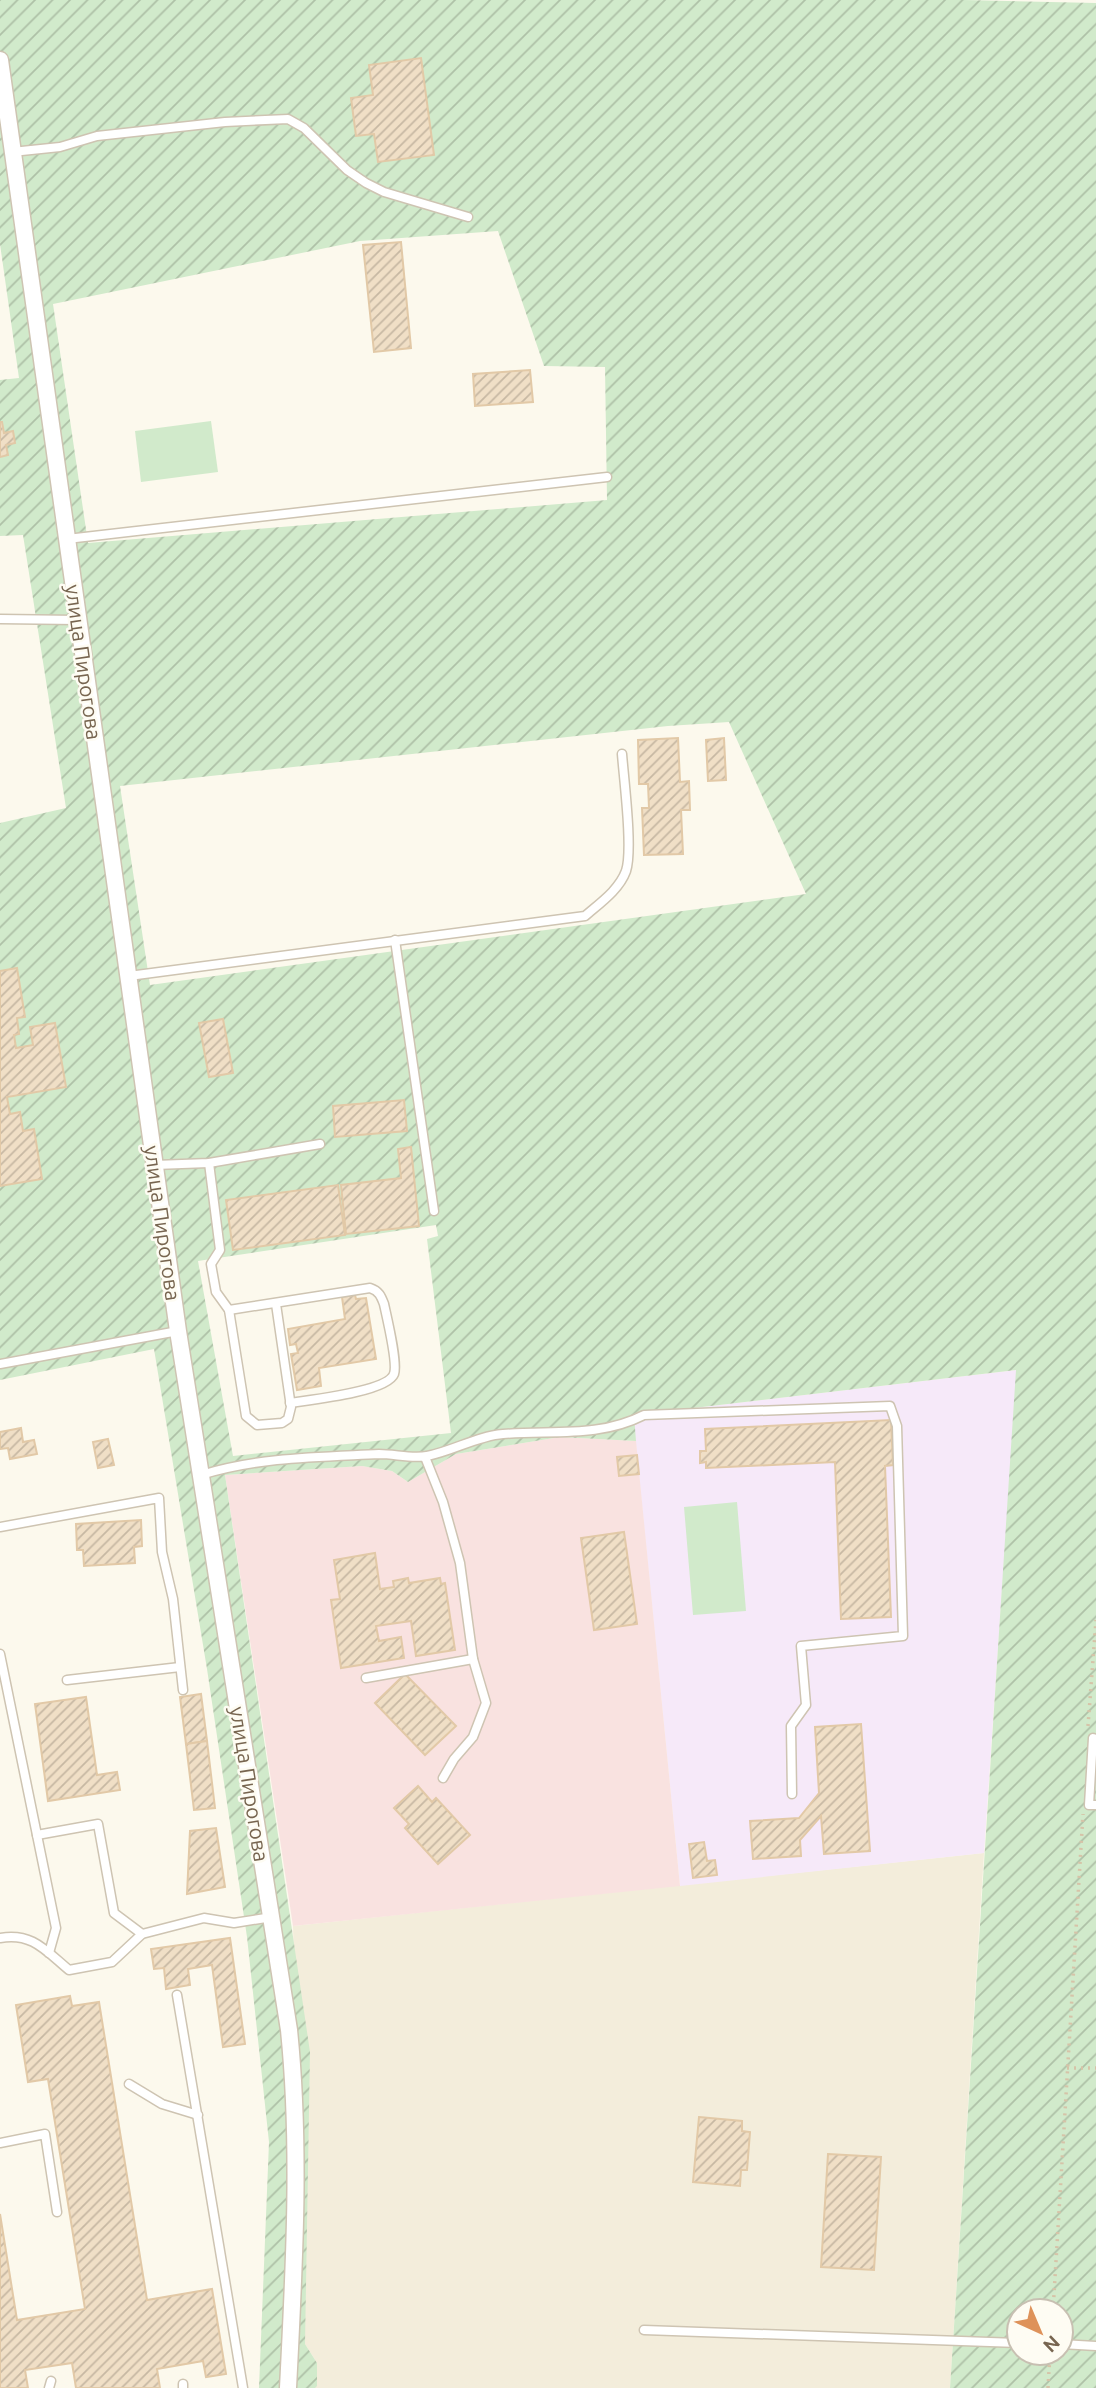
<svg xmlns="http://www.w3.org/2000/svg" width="1096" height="2388" font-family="Ubuntu,sans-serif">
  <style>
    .residential { fill: #f3eddb }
    .education { fill: #f6e9f9 }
    .medical { fill: #f9e2e0 }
    .garden { fill: url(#garden-furrows); fill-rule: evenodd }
    .pitch { fill: #d1eacb }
    .building { fill: url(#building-hatch); stroke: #e2c9a7; stroke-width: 2 }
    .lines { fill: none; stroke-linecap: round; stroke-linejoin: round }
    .lane-casing { stroke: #cec4b2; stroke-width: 11 }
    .street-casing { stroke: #cec4b2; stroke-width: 19 }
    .path { stroke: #d6c3a8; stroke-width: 3.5; stroke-dasharray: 2 5; stroke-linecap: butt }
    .lane { stroke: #fff; stroke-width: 8 }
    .street { stroke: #fff; stroke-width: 16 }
    .labels { text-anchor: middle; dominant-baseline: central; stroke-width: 5; stroke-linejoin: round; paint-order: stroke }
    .street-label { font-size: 21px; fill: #776550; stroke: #fefcf3 }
  </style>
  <defs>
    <pattern id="garden-furrows" width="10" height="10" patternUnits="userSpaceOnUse" patternTransform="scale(1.75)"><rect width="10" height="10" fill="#d1eacb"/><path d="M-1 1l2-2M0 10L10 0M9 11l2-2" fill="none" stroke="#aec1a7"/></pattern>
    <pattern id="building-hatch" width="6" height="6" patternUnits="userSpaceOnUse" patternTransform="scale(1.75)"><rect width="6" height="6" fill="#f0dfc6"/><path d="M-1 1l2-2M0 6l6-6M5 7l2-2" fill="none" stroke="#c7b8a3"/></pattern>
  </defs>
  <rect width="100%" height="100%" fill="#fcf9ed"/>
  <path class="residential" d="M984 1853 950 2388H315L317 2363 305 2344 293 1926Z"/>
  <path class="education" d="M1017 1370 984 1853 680 1886 633 1415Z"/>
  <path class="medical" d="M560 1437 636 1441 680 1886 293 1926 225 1475 362 1466 392 1471 408 1482 456 1454Z"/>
  <path class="garden" d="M0 0H964L1096 3V2388H950L1016 1370 634 1415 636 1441 560 1437 456 1454 408 1482 392 1471 362 1466 225 1475 310 2052 305 2344 317 2363V2386L315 2388H259L269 2142 247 1937 207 1669 154 1349 0 1380V823L66 808 23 535 0 536V380L19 378 0 244ZM498 231 544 366 605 367 607 500 88 543 53 304 360 241ZM729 722 806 894 150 985 120 786 668 726ZM436 1225 438 1236 427 1239 451 1433 233 1456 198 1261ZM1019 2311H1061V2353H1019Z"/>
  <g class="pitch">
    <path d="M211 421 218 472 141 482 135 431Z"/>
    <path d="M737 1502 746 1611 693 1615 684 1507Z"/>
  </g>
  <g class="building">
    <path d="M421 58 434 155 378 162 374 134 356 136 351 98 373 95 369 65Z"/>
    <path d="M401 242 411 348 374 352 363 245Z"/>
    <path d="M530 370 533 402 475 406 473 374Z"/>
    <path d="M0 422H2L4 433 13 431 15 443 6 445 8 455 0 457Z"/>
    <path d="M678 738 680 782 689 781 690 810H681L683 854 644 855 642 808H649L648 784H639L638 740Z"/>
    <path d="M724 738 726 780 708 781 706 740Z"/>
    <path d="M17 968 25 1017 17 1018 19 1034 14 1035 16 1048 33 1045 30 1027 55 1023 66 1087 7 1097 10 1114 20 1112 23 1131 34 1129 42 1179 0 1186V971Z"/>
    <path d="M223 1019 233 1073 209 1077 199 1023Z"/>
    <path d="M404 1100 407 1131 335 1137 333 1106Z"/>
    <path d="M411 1147 419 1226 346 1234 341 1185 401 1178 398 1149Z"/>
    <path d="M338 1185 345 1235 233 1250 226 1200Z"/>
    <path d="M355 1295 356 1299 366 1298 376 1359 319 1368 321 1386 297 1390 291 1354 298 1353 296 1344 290 1345 288 1329 345 1319 342 1297Z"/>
    <path d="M891 1420 893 1465 885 1466 891 1617 841 1619 835 1462 706 1468V1462L700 1463V1451H706L705 1429Z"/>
    <path d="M21 1428 23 1442 34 1440 37 1454 10 1459 8 1448 0 1449V1432Z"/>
    <path d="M108 1439 114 1465 98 1468 93 1442Z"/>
    <path d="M637 1455 639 1474 619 1476 617 1457Z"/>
    <path d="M141 1520 142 1546 134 1547 135 1563 84 1566 83 1550H77L76 1524Z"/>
    <path d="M624 1532 637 1624 594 1630 581 1538Z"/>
    <path d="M375 1553 380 1589 394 1587 393 1581 408 1578 409 1583 440 1578 441 1584 445 1583 455 1650 416 1656 411 1621 376 1626 379 1641 401 1637 404 1658 341 1668 331 1600 340 1599 334 1560Z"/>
    <path d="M405 1674 456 1726 425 1755 375 1703Z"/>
    <path d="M201 1694 207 1741 186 1744 180 1697Z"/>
    <path d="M86 1697 97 1775 117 1772 120 1790 48 1801 35 1704Z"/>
    <path d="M861 1724 870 1851 824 1854 821 1816 800 1840 801 1856 753 1859 750 1821 799 1818 819 1793 815 1727Z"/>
    <path d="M207 1741 215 1808 194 1810 186 1744Z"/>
    <path d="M418 1786 432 1802 436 1798 470 1835 438 1864 405 1828 409 1824 394 1808Z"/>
    <path d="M216 1828 225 1887 187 1894 190 1831Z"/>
    <path d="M704 1842 707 1861 715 1860 717 1875 693 1878 689 1844Z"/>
    <path d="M230 1938 245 2044 223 2047 212 1965 188 1969 190 1985 166 1989 164 1968 154 1969 151 1949Z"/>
    <path d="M70 1996 72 2006 99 2002 147 2300 212 2289 226 2374 206 2377 203 2361 157 2369 160 2388H76L72 2363 25 2370 28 2388H0V2214L17 2320 85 2309 48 2079 28 2082 16 2005Z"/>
    <path d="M699 2117 742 2121V2131L750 2132 747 2170H741L740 2186 693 2182Z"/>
    <path d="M828 2154 881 2157 874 2270 821 2267Z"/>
  </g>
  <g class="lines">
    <g class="lane-casing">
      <g id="lane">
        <path d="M12 152 60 147 97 136 225 122 288 119 304 128 347 170 366 183 384 192 468 217"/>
        <path d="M67 539 607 477"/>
        <path d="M0 619 77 620"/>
        <path d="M395 940 434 1211"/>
        <path d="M129 976 585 916C600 903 619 890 626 871 633 850 624 780 622 754"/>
        <path d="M209 1163 220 1250 211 1264 216 1292 229 1310 246 1416 257 1425 282 1423 288 1419 291 1407 276 1304"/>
        <path d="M155 1165 209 1163 320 1144"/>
        <path d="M229 1310 370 1288C379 1291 381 1296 384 1304 387 1318 398 1363 394 1374 387 1392 309 1400 290 1403"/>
        <path d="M0 1364 178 1331"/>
        <path d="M425 1457 443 1502 460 1563 473 1659 486 1703 473 1737 454 1759 443 1778"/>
        <path d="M201 1475C259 1457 319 1457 379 1454 395 1454 412 1459 427 1456 453 1451 477 1436 503 1434 552 1430 599 1438 644 1415L890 1406 897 1426 903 1636 801 1646 806 1705 791 1726 792 1794"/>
        <path d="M0 1527 159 1498 162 1552 173 1599 183 1690"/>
        <path d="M0 1654 56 1928 49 1953"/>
        <path d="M366 1678 473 1659"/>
        <path d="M67 1680 180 1667"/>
        <path d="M1096 1739 1093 1738 1089 1805H1096"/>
        <path d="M37 1835 98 1824 114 1913 142 1934"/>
        <path d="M0 1938C32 1932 46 1951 69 1970L112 1962 142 1934 204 1918 234 1923 272 1917"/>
        <path d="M177 1995 243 2388"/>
        <path d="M129 2084 162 2104 198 2115"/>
        <path d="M0 2143 45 2134 57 2212"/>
        <path d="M644 2330 1019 2343"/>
        <path d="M1061 2344 1096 2346"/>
        <path d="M183 2384V2388"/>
        <path d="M49 2388 51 2381"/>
      </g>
    </g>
    <g class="street-casing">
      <path id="street" d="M0 60 178 1331 289 2030C301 2148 294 2270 288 2388"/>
    </g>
    <g class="path">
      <path d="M1088 1726 1096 1620"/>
      <path d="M1067 2068H1096"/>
      <path d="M1053 2311 1083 1814"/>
      <path d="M1048 2388 1050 2353"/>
    </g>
    <use href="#lane" class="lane"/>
    <use href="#street" class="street"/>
  </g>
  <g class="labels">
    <g class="street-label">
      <text transform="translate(84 662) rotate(82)">улица Пирогова</text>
      <text transform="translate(163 1223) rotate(82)">улица Пирогова</text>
      <text transform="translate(250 1784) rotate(81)">улица Пирогова</text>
    </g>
  </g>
  <g transform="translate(1040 2332) rotate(136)"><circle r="33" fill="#fefcf3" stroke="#c8c0b2" stroke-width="2"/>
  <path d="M0-5L12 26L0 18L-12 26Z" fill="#de925a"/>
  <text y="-10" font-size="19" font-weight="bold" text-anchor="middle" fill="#776550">N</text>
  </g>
</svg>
